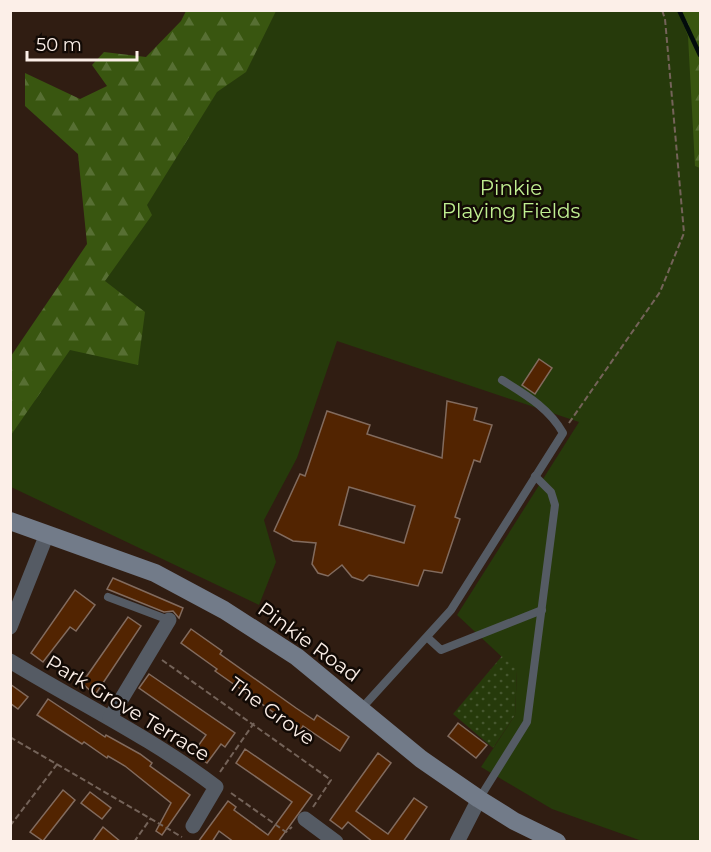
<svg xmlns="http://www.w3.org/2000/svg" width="711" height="852" font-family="Montserrat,sans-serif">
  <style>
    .green { fill: #263a0b }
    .forest { fill: url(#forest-firs) }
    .garden { fill: url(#garden-dots) }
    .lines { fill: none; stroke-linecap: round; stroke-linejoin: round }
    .stream { stroke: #010b0b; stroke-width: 4.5 }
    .building { fill: #522401; stroke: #826b5e; stroke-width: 1.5; fill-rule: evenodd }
    .path { stroke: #746359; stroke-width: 2; stroke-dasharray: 6 3; stroke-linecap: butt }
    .lane { stroke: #555b64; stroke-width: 8 }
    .street { stroke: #555b64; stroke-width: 15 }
    .secondary { stroke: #727b89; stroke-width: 18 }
    .labels { text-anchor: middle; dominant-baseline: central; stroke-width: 5; stroke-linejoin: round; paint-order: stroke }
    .park-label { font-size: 20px; fill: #c0ef91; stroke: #120a05 }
    .street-label { font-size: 20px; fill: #fcefe8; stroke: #120a05 }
  </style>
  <defs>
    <pattern id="forest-firs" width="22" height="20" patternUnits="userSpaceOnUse" patternTransform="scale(1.5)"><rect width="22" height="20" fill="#395610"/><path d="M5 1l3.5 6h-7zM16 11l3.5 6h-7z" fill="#576f33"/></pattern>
    <pattern id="garden-dots" width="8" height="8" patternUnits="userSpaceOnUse" patternTransform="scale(1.5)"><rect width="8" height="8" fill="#263a0b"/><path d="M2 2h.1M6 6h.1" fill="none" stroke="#46572f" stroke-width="1.8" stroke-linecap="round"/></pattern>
  </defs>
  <rect width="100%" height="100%" fill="#301d12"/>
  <path class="green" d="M262 11H700V841H642L552 809 481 767 515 715 517 671 457 615 579 422 337 341 297 458 264 520 276 562 259 605 11 487 10 421Z"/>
  <g class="forest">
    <path d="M186 11H276L246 72 217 92 147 205 152 215 105 281 145 312 138 365 70 350 11 435V356L87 244 78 154 25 106V73L80 99 107 86 92 65 104 52 146 57 181 21Z"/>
    <path d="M678 11H700V168L695 166 688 36Z"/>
  </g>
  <path class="garden" d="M502 656 517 670 515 715 493 748 453 714Z"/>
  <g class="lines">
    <path class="stream" d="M679 10 700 55"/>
  </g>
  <g class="building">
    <path d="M539 359 552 368 535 394 522 385Z"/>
    <path d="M447 401 477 408 474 420 492 425 480 462 474 460 455 517 460 519 442 573 424 570 418 586 369 575 363 581 352 577 342 565 328 576 318 573 312 564 316 543 293 541 274 531 300 474 305 476 327 411 370 425 367 434 442 458ZM349 487 415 506 404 543 339 525Z"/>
    <path d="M113 578 183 608 179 618 173 611 164 612 107 589Z"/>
    <path d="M75 590 95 605 76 631 70 627 43 662 31 653Z"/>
    <path d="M128 617 141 626 95 695 82 683Z"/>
    <path d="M191 629 222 651 220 654 296 708 314 720 317 715 349 737 340 751 303 726 300 731 215 671 217 669 181 643Z"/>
    <path d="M149 674 235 733 225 747 221 744 207 763 193 753 206 735 139 688Z"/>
    <path d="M10 684 28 697 18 709 10 703Z"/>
    <path d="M48 699 105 737 106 735 140 754 152 763 150 766 190 795 162 835 156 831 171 803 125 766 108 756 107 758 84 742 82 744 37 715Z"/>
    <path d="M458 723 487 745 476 758 448 736Z"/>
    <path d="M245 749 312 795 278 842H234L219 831 212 842H198L228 801 236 807 234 810 268 835 292 802 236 763Z"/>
    <path d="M378 753 391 763 356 811 388 834 414 798 427 807 403 842H373L348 822 342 829 330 820Z"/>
    <path d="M63 790 75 800 43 841 30 832Z"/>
    <path d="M90 792 111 808 102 819 81 803Z"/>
    <path d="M103 827 121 842H92Z"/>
  </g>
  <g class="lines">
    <g class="path">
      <path d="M569 423 660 292 684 233 665 19 662 10"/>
      <path d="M162 660 331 780 313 807"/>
      <path d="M10 737 182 837"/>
      <path d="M220 772 254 723"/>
      <path d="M231 793 286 832 292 827"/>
      <path d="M10 826 58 763"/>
      <path d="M134 842 151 818"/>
    </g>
    <g class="lane">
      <path d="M108 597 169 620"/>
      <path d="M428 638 441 650 542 610"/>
      <path d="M361 709 451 610 563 433C549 408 526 395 502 380"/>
      <path d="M479 799 527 722 555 505 551 492 535 476"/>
    </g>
    <g class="street">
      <path d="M10 627 47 534"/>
      <path d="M10 661C79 703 152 738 216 787L193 826"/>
      <path d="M110 718 169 620"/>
      <path d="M305 819 336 842"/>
      <path d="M457 842 479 799"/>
    </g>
    <path class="secondary" d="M10 521 155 573 224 610 297 657 421 759 479 799 514 821 557 842"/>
  </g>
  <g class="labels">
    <g class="park-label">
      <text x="511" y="188">Pinkie<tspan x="511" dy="23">Playing Fields</tspan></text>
    </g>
    <g class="street-label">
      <text transform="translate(309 642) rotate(36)">Pinkie Road</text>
      <text transform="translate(128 708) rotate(31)">Park Grove Terrace</text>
      <text transform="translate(272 711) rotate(36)">The Grove</text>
    </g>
  </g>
  <rect width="711" height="852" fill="none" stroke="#fcefe8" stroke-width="24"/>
  <path d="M27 51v9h110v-9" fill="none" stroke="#fcefe8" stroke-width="3"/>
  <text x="36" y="51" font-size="18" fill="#fcefe8" stroke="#120a05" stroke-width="4.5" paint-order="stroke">50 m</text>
</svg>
